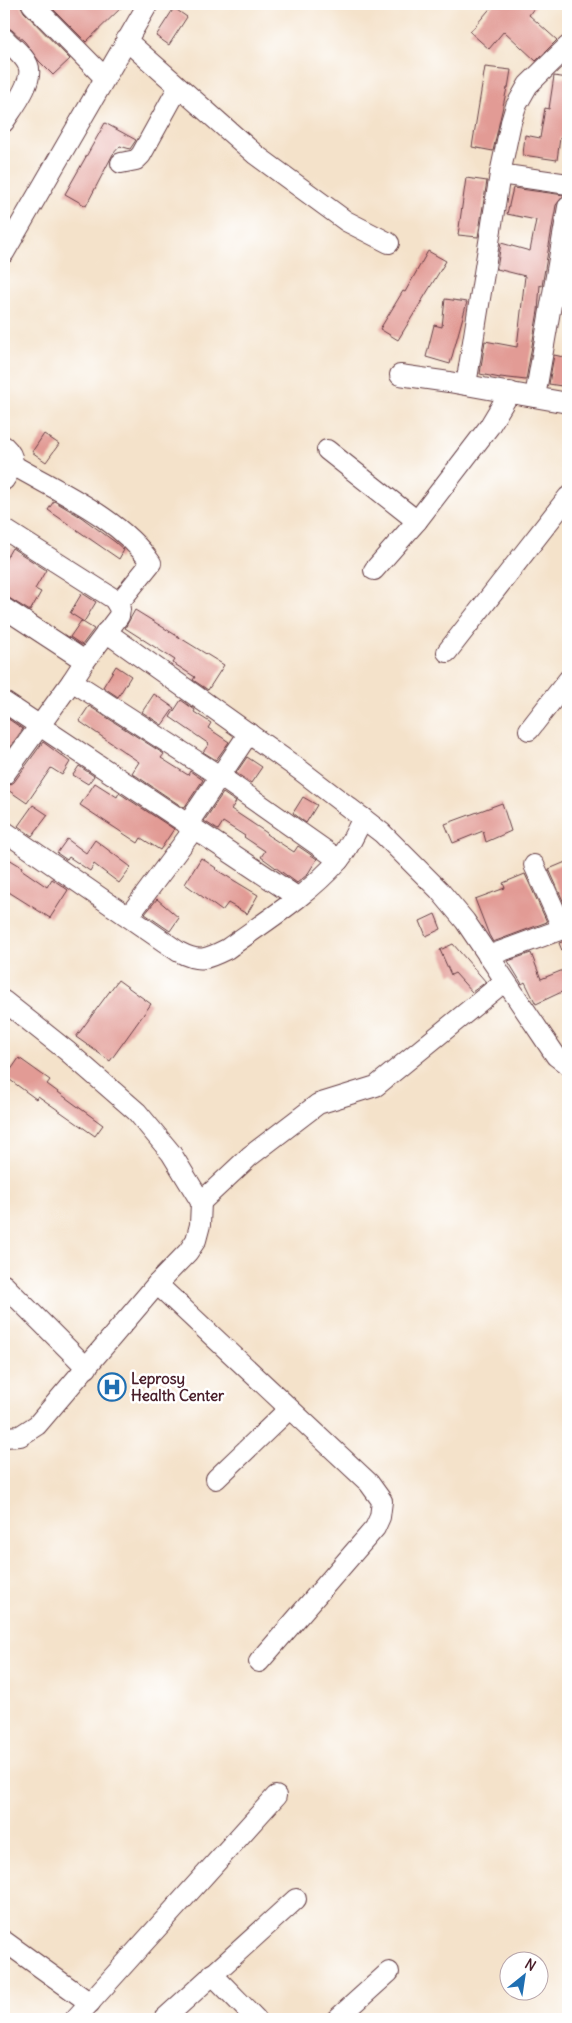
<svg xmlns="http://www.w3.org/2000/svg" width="572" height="2023" font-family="Delius,sans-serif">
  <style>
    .building { fill: #e29b95 }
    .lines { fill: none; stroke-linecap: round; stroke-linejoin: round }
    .minor-casing { stroke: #643c43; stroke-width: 22 }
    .minor { stroke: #fff; stroke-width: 20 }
    .labels { text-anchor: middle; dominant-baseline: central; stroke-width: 5; stroke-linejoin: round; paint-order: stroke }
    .poi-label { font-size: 15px; font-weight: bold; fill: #4a1f2b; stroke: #fff; text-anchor: start }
  </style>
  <rect width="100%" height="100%" fill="#fff"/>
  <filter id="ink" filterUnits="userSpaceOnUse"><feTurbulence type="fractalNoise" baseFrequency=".02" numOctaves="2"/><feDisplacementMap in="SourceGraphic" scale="10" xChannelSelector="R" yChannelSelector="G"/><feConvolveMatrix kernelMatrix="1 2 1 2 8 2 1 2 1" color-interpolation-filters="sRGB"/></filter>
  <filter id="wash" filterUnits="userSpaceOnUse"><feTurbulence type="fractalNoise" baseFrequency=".0096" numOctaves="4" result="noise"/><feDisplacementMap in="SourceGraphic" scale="20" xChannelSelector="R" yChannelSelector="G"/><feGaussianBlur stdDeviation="1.12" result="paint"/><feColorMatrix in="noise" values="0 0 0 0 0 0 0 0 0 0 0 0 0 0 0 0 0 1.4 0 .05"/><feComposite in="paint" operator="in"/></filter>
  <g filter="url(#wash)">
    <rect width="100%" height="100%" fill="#f4e2ca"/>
    <g id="blocks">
      <g class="building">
        <path d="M4 4H20L24 12 70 59 53 75 39 61 25 42 12 30 4 26Z"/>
        <path d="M48 4H125L86 42Z"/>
        <path d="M494 4H537L529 15 557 40 536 61 504 31 489 49 470 32Z"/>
        <path d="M174 8 187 17 169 45 156 36Z"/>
        <path d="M485 67 511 70 508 88H507L493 151 472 147Z"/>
        <path d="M554 76 568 78V139L560 138 557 160 523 155 525 135 540 138 545 108 549 109Z"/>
        <path d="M105 123 136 140 130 149 120 146 113 154 86 206 65 194Z"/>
        <path d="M466 178 487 181 478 237 458 235Z"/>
        <path d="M513 188 564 195 556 205 542 286 540 285 538 311 526 380 500 377V378L480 374 485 341 517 347 525 276 497 269 501 243 530 251 536 220 507 214Z"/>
        <path d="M428 251 446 261 398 340 380 329 403 291 405 292Z"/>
        <path d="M445 299 467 302 450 364 426 357 434 325 442 327Z"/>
        <path d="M554 355 568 358V387L549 384Z"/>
        <path d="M44 434 59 444 46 462 32 452Z"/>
        <path d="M54 501 81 517 115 542 124 550 119 559 48 510Z"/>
        <path d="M12 548 46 570 35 589 41 592 30 611 4 595V562Z"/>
        <path d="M82 593 96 602 84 622 70 613Z"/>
        <path d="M135 610 224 665 208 690 193 680 195 677 173 663 175 660 125 628Z"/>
        <path d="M81 621 94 629 82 645 70 637Z"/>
        <path d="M116 666 131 676 118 697 103 687Z"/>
        <path d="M154 694 174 708 162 725 142 712Z"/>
        <path d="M181 700 195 710 194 712 211 723 208 728 229 742 216 760 203 752 209 744 170 717Z"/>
        <path d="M89 706 164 754 161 758 188 775 190 771 203 780 184 808 132 773 139 762 79 721Z"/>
        <path d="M4 716 23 729 4 755Z"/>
        <path d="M43 742 70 762 62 775 51 768 27 803 5 788 14 782Z"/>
        <path d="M247 757 262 767 251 783 236 773Z"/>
        <path d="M79 766 94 776 88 784 73 775Z"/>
        <path d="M95 783 117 797 119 793 174 829 160 850 141 838 138 843 80 805Z"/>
        <path d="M223 793 236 802 231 809 267 833 266 834 294 852 298 846 317 859 307 875 297 883 261 857 265 851 244 837 245 836 223 822 218 830 204 821Z"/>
        <path d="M303 797 317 805 306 823 293 813Z"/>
        <path d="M502 803 511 831 486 842 483 831 453 843 445 824Z"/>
        <path d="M33 805 48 815 32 836 18 826Z"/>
        <path d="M67 839 86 853 95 840 131 867 119 883 94 864 90 871 69 857 67 860 57 853Z"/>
        <path d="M4 856 22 867 21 869 47 887 52 879 68 890 50 918 4 889Z"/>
        <path d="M201 858 216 868 215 869 258 895 247 914 228 903 222 911 185 884Z"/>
        <path d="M568 861V912L549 869Z"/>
        <path d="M525 874 547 922 493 942 489 935 475 899 505 888 503 883Z"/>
        <path d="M157 899 179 918 170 931 145 914Z"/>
        <path d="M435 914 441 929 426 936 420 921Z"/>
        <path d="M568 940V963H567L559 943Z"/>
        <path d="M453 944 486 982 472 992 455 973 451 975 440 950Z"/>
        <path d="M531 953 541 979 568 968V989L536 1004 525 982 522 984 508 961Z"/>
        <path d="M118 980 151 1004 110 1061 76 1037Z"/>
        <path d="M19 1058 50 1080 47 1084 103 1125 95 1136 38 1096 36 1099 6 1077Z"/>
        <path d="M114 1376 124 1388 110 1400 100 1388Z"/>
      </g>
    </g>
  </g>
  <g filter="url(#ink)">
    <use href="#blocks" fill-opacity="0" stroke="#643c43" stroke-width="1"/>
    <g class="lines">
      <g class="minor-casing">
        <g id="minor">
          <path d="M32 4 104 77"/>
          <path d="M4 38C11 46 24 55 28 65 35 81 12 109 4 122"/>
          <path d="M126 40 256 155 346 221 389 243"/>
          <path d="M121 163 136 160 141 155 178 88"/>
          <path d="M500 174 568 184"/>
          <path d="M4 253 148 4"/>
          <path d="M400 375 449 382 568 403"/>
          <path d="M466 385 500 174 511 122 516 106 528 85 568 46"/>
          <path d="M535 397 568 207"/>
          <path d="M4 446C18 459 13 466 4 480"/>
          <path d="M327 450 417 521"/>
          <path d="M13 465C59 492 120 518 151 563L118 604"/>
          <path d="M4 529 114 599 120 609 119 616 85 661 72 681 4 775"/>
          <path d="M374 570 417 521 489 427 510 392"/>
          <path d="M4 608 85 661"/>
          <path d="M106 632 300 770 382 833 439 890 465 921 556 1056 568 1065"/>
          <path d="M447 652 568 497"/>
          <path d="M72 681 221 777 339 860"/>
          <path d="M4 702 297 897"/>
          <path d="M529 730 568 680"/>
          <path d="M187 825 249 733"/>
          <path d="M4 831 179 952C200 963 207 959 227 949 264 922 307 896 338 861 349 849 355 833 363 818"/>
          <path d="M534 865 563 929"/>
          <path d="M129 916 194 829"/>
          <path d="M488 956 568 927"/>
          <path d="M4 1001 67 1051 137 1112 171 1153 201 1202 200 1225 196 1240 188 1252 157 1284 37 1425 20 1436 4 1437"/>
          <path d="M201 1202 250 1156 318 1104 376 1086 505 981"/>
          <path d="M157 1284 369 1483 382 1501 380 1517 375 1528 259 1662"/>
          <path d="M4 1285 87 1368"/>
          <path d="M216 1479 289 1409"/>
          <path d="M4 1941 90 2003"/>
          <path d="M212 1974 256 2019"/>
          <path d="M75 2019 276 1796"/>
          <path d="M164 2019 296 1899"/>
          <path d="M337 2019 389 1972"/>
        </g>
      </g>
      <use href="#minor" class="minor"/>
    </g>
  </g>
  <defs>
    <g id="hospital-ring" transform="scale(1.4375)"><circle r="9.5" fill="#fff" stroke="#1f6fb2" stroke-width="1.5"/><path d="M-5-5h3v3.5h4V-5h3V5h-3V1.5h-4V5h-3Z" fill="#1f6fb2"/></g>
  </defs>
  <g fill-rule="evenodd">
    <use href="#hospital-ring" x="112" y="1387"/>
  </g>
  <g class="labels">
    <g class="poi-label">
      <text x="131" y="1378">Leprosy<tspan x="131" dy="17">Health Center</tspan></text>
    </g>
  </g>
  <rect width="572" height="2023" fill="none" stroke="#fff" stroke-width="20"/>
  <g transform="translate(524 1976) rotate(30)"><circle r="24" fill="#ffffff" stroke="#b7a5aa"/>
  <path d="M0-4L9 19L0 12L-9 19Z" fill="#1f6fb2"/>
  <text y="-8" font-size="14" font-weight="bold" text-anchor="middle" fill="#4a1f2b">N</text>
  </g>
</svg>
